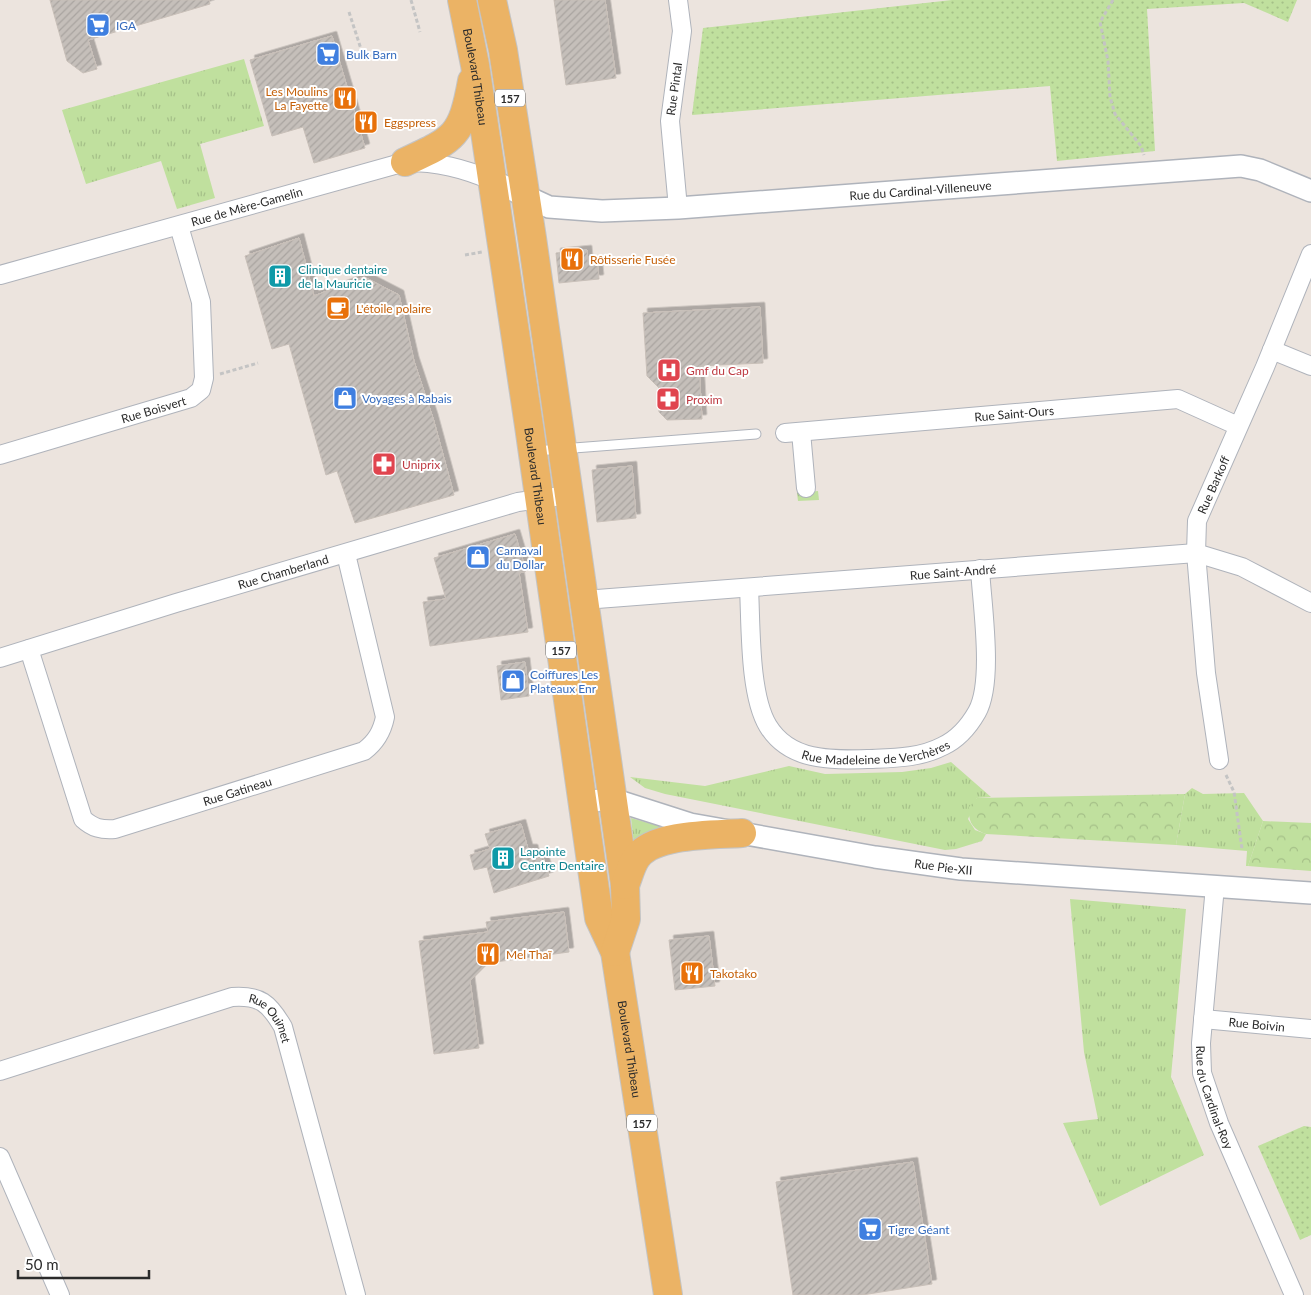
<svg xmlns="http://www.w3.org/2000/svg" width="1311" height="1295" font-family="Lato,sans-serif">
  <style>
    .grass { fill: url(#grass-tufts) }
    .forest { fill: url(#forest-crowns) }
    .park { fill: url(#park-dots) }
    .building { fill: url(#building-hatch); stroke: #c8bfb8; filter: url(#shadow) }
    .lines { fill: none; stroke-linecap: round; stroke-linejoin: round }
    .service-casing { stroke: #afb3bb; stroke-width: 11 }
    .minor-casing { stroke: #afb3bb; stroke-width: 20 }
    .tertiary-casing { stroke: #afb3bb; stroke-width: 24 }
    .primary-casing { stroke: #c4c4c4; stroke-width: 30 }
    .path { stroke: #c4c4c4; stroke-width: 3; stroke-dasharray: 4 2.5; stroke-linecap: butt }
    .service { stroke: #fff; stroke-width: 9 }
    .minor { stroke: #fff; stroke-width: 18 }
    .tertiary { stroke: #fff; stroke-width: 21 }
    .primary { stroke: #ebb365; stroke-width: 28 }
    .labels { text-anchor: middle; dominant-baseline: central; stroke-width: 4; stroke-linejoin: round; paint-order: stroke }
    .shield { fill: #fff; stroke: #6b6b6b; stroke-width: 1 }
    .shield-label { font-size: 11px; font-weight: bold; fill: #2b2b2b }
    .shop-label { font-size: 12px; fill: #366cbe; stroke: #fff; text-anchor: start }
    .street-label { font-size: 12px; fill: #2b2b2b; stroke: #fff }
    .food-label { font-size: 12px; fill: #c56008; stroke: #fff; text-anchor: start }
    .culture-label { font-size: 12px; fill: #0d838f; stroke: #fff; text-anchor: start }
    .health-label { font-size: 12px; fill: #be3a42; stroke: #fff; text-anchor: start }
  </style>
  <defs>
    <pattern id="grass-tufts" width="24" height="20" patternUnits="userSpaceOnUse" patternTransform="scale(1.25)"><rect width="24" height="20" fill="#c0e09e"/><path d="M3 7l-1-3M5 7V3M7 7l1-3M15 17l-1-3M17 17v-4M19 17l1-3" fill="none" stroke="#a5c088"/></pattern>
    <pattern id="forest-crowns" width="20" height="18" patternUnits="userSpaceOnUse" patternTransform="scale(1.25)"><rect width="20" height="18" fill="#c0e09e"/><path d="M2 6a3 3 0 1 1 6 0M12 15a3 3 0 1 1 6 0" fill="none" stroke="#a5c088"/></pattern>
    <pattern id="park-dots" width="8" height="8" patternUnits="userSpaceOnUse" patternTransform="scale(1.25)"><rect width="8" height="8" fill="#c0e09e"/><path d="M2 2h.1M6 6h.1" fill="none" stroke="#a5c088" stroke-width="1.8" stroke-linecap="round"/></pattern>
    <pattern id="building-hatch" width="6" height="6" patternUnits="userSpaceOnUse" patternTransform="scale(1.25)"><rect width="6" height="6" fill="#c5bfba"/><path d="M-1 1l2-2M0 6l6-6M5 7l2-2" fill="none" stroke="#a9a4a0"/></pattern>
    <filter id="shadow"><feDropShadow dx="4.5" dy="-4.5" stdDeviation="0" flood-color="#0004"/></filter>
  </defs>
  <rect width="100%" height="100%" fill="#ece4de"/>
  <g class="grass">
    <path d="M244 59 264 126 200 144 215 198 177 209 161 161 86 184 62 110Z"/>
    <path d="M818 491 819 500 798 501 797 493Z"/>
    <path d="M951 762 991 797 977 798 968 819 975 830 986 834 982 841 956 849 945 850 665 794 645 788 630 777 705 786 789 766 825 774 902 772 931 768Z"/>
    <path d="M1192 788 1203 794 1244 793 1263 821 1248 866H1246L1247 851 1176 845 1185 794Z"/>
    <path d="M631 818 669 829 634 845Z"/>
    <path d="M1070 899 1186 909 1171 1077 1204 1155 1100 1206 1063 1123 1098 1119 1084 1052Z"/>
  </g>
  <g class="forest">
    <path d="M1185 794 1176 845 986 834C972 829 968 822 969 807L977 798Z"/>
    <path d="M1263 821 1311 823V871L1248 866Z"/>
  </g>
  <g class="park">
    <path d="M952 0H1297L1288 22 1244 3 1147 9 1155 151 1057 161 1050 86 692 115 703 28Z"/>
    <path d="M1304 1126 1311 1127V1235L1300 1240 1258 1146Z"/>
  </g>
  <g class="building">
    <path d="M50 0H209L210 4 88 40 97 69 83 73 67 61Z"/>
    <path d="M554 0H605L616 78 566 85Z"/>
    <path d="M332 36 365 148 314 163 303 127 272 136 250 60Z"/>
    <path d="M299 238 314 296 364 277 399 295 414 361 433 418 454 495 355 523 337 471 326 475 289 344 272 349 245 256Z"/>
    <path d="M587 250 588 261 597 260 599 279 559 283 556 253Z"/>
    <path d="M760 307 763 363 699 366 702 419 667 420 659 412V388L647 376 643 313Z"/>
    <path d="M632 466 636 518 597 522 592 470Z"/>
    <path d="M515 534 526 571 519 573 528 632 430 646 423 602 446 599 434 558Z"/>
    <path d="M525 662 529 696 501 700 497 666Z"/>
    <path d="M521 824 528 849H533L536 860 543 857 549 876 494 893 487 867 474 870 470 855 490 849 485 834Z"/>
    <path d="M564 912 569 952 488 963 470 981 479 1048 434 1054 419 941 488 932 486 922Z"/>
    <path d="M709 936 715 986 675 990 669 940Z"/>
    <path d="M913 1162 932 1284 862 1295H793L776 1182Z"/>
  </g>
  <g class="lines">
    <g class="service-casing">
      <path id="service" d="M535 451 756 434"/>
    </g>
    <g class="minor-casing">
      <g id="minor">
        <path d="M678 0 682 31 670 121 678 208"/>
        <path id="s1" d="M0 275 405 162C438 162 463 168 493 181"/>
        <path d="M1272 350 1311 366"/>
        <path d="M801 432 806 488"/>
        <path id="s2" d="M785 433 1178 399 1238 426"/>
        <path id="s3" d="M0 455 191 398 201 390 204 378 201 302 179 226"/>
        <path id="s4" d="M749 588C751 625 749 695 768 726 790 762 832 760 870 759 895 758 920 758 943 746 958 739 969 726 977 712 994 682 982 605 980 569"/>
        <path id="s5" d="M584 600 1196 553 1242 567 1311 603"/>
        <path id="s6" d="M29 649 83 819C93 828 101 830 115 829L364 751C376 742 382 732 385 717L346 554"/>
        <path id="s7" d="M0 658 176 603 518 502 569 495"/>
        <path id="s8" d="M1219 760 1206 673 1196 553 1197 521 1265 367 1311 254"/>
        <path id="s9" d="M1215 886 1201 1043 1202 1073 1219 1123 1294 1295"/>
        <path id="s10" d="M1203 1019 1311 1029"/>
        <path id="s11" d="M0 1071 232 997C260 995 269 1003 283 1027L356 1295"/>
        <path d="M0 1157 60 1295"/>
      </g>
    </g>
    <g class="tertiary-casing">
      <g id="tertiary">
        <path id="s12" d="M493 181 549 207 602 211 678 208 1241 166 1260 170 1311 191"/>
        <path id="s13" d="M582 802 612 799 690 824 875 857 961 869 1311 893"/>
      </g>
    </g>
    <g class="primary-casing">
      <g id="primary">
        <path id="s14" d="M462 0 475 65 529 426 599 918 615 952 668 1295"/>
        <path d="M492 0 503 50 532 238 625 885 626 919 615 952"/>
        <path d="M405 162C455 139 462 136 472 81"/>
        <path d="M625 885C629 876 631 865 637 857 655 833 715 835 742 833"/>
      </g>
    </g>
    <g class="path">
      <path d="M411 0 420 32"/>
      <path d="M1113 0 1100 22 1108 61 1110 97 1115 114 1141 146 1144 155"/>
      <path d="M349 12 361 49"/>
      <path d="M465 255 482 252"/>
      <path d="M220 374 258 363"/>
      <path d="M1226 775 1234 792 1242 849"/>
    </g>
    <use href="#service" class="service"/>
    <use href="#minor" class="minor"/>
    <use href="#tertiary" class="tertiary"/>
    <use href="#primary" class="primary"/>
  </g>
  <defs>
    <g id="supermarket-square" transform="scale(1.25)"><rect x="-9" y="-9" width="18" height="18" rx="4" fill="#3f7fe0" stroke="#fff"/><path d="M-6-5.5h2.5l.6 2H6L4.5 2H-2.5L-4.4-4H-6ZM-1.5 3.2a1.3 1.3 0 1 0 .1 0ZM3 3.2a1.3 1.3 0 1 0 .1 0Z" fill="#fff"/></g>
    <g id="restaurant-square" transform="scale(1.25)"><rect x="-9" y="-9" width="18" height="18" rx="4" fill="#e8710a" stroke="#fff"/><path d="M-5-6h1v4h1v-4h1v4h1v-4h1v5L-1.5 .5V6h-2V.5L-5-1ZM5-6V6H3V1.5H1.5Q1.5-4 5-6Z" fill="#fff"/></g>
    <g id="building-square" transform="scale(1.25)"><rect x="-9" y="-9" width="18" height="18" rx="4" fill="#0f9aa8" stroke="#fff"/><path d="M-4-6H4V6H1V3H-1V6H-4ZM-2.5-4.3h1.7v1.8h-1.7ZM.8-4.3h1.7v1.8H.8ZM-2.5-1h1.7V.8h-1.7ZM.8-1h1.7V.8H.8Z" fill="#fff"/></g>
    <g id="cafe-square" transform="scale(1.25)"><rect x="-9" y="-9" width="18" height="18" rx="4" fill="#e8710a" stroke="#fff"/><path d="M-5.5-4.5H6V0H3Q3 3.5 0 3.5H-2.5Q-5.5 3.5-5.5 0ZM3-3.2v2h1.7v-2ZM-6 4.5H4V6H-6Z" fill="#fff"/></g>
    <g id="hospital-square" transform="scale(1.25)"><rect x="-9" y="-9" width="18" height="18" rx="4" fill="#e0444e" stroke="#fff"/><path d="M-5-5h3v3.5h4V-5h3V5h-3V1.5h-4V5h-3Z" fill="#fff"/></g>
    <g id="shop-square" transform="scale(1.25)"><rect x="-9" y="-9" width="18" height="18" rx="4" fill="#3f7fe0" stroke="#fff"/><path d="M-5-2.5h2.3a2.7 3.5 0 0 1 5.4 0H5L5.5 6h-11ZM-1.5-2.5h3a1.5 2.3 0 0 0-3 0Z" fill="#fff"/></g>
    <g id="pharmacy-square" transform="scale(1.25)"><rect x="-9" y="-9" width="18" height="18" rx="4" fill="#e0444e" stroke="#fff"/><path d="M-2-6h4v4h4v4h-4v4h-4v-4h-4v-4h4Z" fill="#fff"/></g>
  </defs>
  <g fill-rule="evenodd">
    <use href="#supermarket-square" x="98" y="25"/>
    <use href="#supermarket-square" x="328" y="54"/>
    <use href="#restaurant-square" x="345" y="98"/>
    <use href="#restaurant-square" x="366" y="122"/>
    <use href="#restaurant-square" x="572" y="259"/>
    <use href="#building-square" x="280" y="276"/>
    <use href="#cafe-square" x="338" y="308"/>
    <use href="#hospital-square" x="669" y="370"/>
    <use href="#shop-square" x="345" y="398"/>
    <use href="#pharmacy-square" x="668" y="399"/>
    <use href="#pharmacy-square" x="384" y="464"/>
    <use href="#shop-square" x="478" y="557"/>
    <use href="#shop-square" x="513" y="681"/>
    <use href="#building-square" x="503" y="858"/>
    <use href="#restaurant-square" x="488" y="954"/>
    <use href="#restaurant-square" x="692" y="973"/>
    <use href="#supermarket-square" x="870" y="1229"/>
  </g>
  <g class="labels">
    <g class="shield">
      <rect x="495" y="89.5" width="30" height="17" rx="4"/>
      <rect x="546" y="641.5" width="30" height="17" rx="4"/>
      <rect x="627" y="1114.5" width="30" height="17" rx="4"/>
    </g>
    <g class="shield-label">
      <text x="510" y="98">157</text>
      <text x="561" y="650">157</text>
      <text x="642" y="1123">157</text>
    </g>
    <g class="shop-label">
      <text x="116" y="25">IGA</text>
      <text x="346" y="54">Bulk Barn</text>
      <text x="362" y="398">Voyages à Rabais</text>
      <text x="496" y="550">Carnaval<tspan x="496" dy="14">du Dollar</tspan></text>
      <text x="530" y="674">Coiffures Les<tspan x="530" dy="14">Plateaux Enr</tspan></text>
      <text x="888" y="1229">Tigre Géant</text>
    </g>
    <g class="street-label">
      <text stroke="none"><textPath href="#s14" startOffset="78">Boulevard Thibeau</textPath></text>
      <text transform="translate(674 89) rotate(-82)">Rue Pintal</text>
      <text stroke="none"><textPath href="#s12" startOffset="434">Rue du Cardinal-Villeneuve</textPath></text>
      <text stroke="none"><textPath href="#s1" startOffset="256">Rue de Mère-Gamelin</textPath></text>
      <text stroke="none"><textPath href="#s3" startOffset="160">Rue Boisvert</textPath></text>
      <text stroke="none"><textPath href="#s2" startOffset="230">Rue Saint-Ours</textPath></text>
      <text stroke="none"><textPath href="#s14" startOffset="482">Boulevard Thibeau</textPath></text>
      <text stroke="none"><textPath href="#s8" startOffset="280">Rue Barkoff</textPath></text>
      <text stroke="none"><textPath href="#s7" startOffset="296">Rue Chamberland</textPath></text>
      <text stroke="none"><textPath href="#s5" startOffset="370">Rue Saint-André</textPath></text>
      <text stroke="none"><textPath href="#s4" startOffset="260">Rue Madeleine de Verchères</textPath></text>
      <text stroke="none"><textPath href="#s6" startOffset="341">Rue Gatineau</textPath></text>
      <text stroke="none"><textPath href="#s13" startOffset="369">Rue Pie-XII</textPath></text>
      <text stroke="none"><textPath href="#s11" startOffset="292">Rue Ouimet</textPath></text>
      <text stroke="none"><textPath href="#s10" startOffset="54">Rue Boivin</textPath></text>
      <text stroke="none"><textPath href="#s14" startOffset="1064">Boulevard Thibeau</textPath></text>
      <text stroke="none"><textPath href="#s9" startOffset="214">Rue du Cardinal-Roy</textPath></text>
    </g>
    <g class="food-label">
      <text x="328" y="91" text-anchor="end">Les Moulins<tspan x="328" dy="14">La Fayette</tspan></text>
      <text x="384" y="122">Eggspress</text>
      <text x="590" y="259">Rôtisserie Fusée</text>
      <text x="356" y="308">L'étoile polaire</text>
      <text x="506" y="954">Mel Thaï</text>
      <text x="710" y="973">Takotako</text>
    </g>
    <g class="culture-label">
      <text x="298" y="269">Clinique dentaire<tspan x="298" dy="14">de la Mauricie</tspan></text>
      <text x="520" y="851">Lapointe<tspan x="520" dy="14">Centre Dentaire</tspan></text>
    </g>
    <g class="health-label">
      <text x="686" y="370">Gmf du Cap</text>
      <text x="686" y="399">Proxim</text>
      <text x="402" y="464">Uniprix</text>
    </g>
  </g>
  <path d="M18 1270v8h131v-8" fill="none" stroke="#2b2b2b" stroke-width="2.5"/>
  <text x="25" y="1270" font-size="15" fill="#2b2b2b" stroke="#ffffff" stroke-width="4" paint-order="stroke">50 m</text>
</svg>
